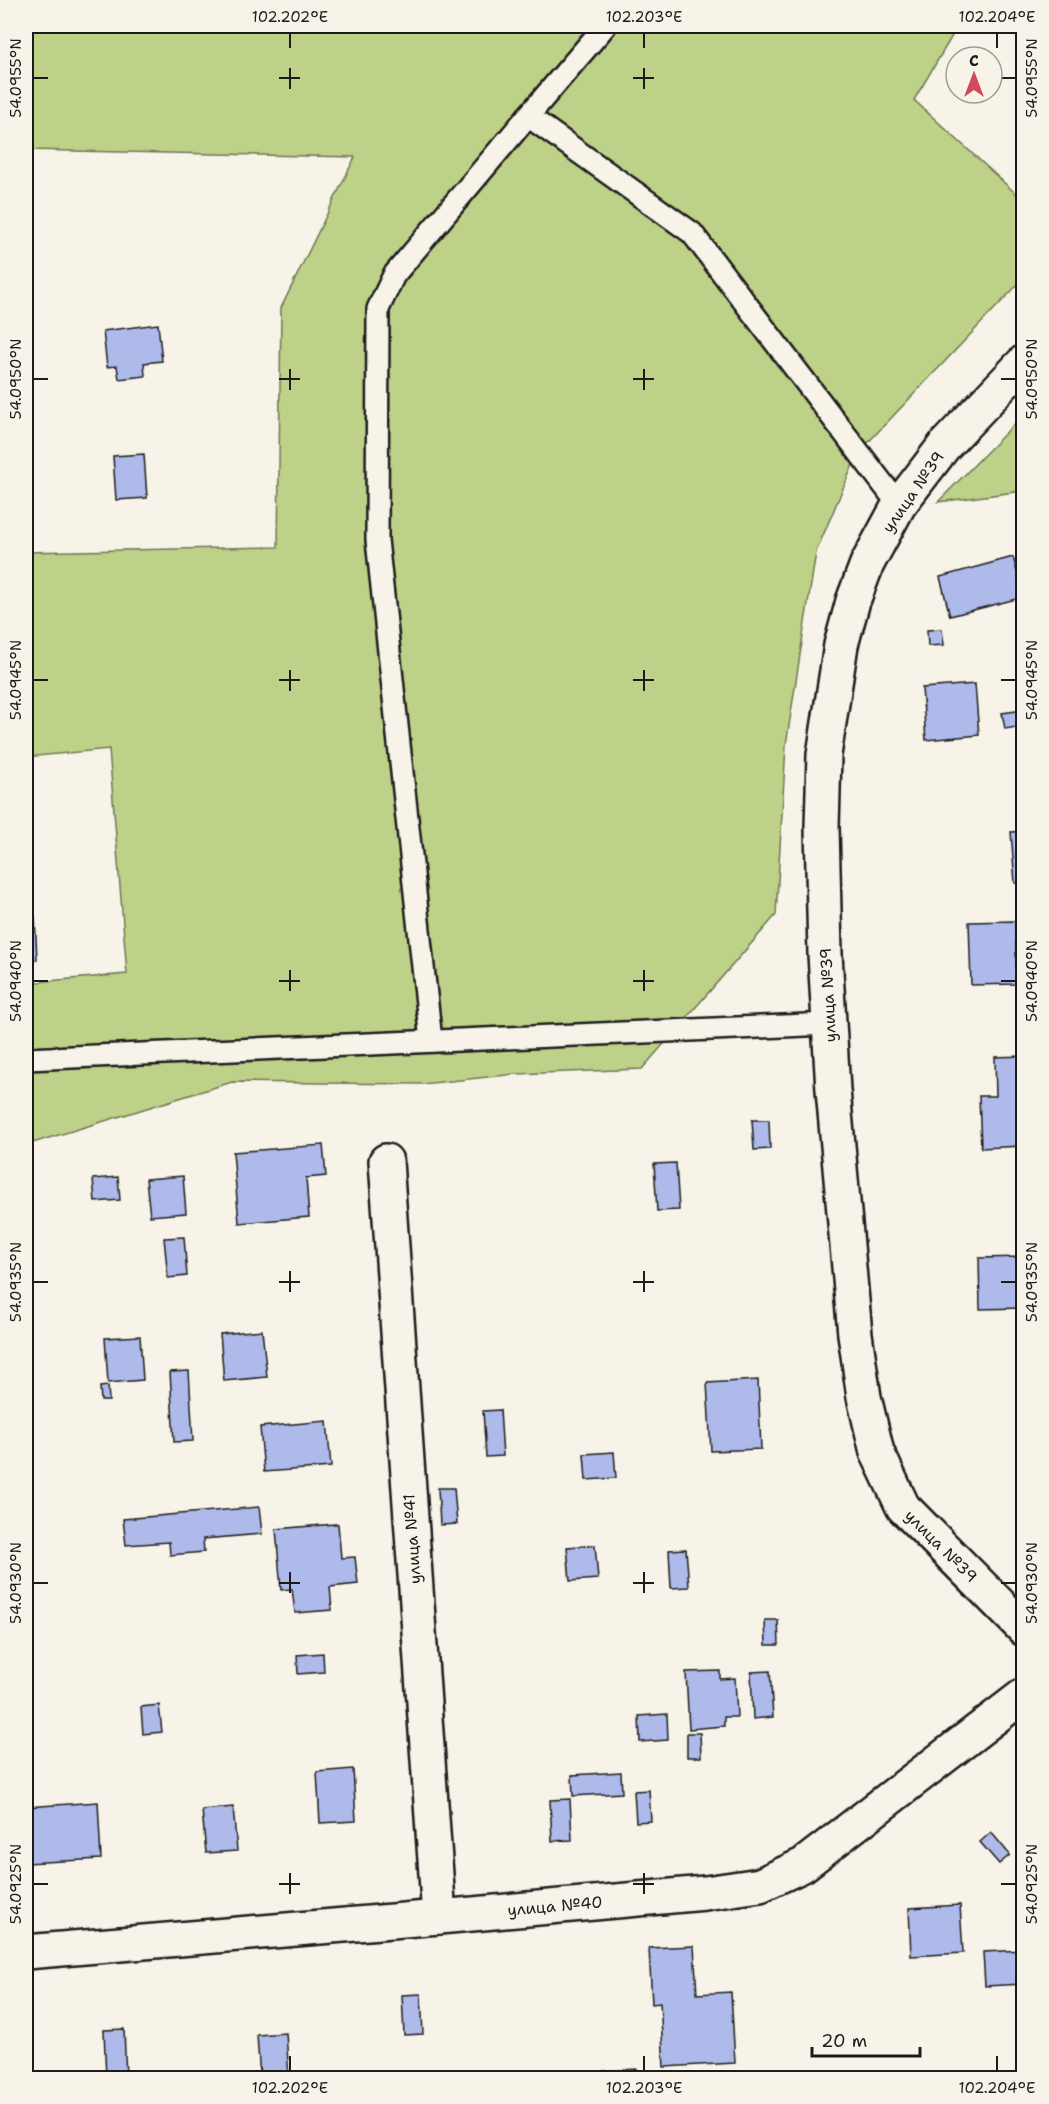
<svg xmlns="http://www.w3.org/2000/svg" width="1049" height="2104" font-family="'Shantell Sans',sans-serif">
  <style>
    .green { fill: #bdd288; stroke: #6c7752; stroke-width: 1.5 }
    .building { fill: #adbaea; stroke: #1c1c1c; stroke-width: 1.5 }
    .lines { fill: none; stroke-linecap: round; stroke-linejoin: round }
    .service-casing { stroke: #1c1c1c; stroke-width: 26 }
    .minor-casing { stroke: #1c1c1c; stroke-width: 38 }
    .service { stroke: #f7f3e8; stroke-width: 21 }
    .minor { stroke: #f7f3e8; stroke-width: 33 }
    .ticks { fill: none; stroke: #1c1c1c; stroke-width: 2 }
    .labels { text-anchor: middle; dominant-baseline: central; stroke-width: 4.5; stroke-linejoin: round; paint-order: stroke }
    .street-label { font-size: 16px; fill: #1c1c1c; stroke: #f7f3e8 }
    .neatline { fill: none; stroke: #1c1c1c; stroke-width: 2 }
    .ticks-label { font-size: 15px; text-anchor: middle; fill: #1c1c1c }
  </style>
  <rect width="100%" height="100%" fill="#f7f3e8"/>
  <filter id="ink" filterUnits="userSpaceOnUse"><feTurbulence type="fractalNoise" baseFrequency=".0167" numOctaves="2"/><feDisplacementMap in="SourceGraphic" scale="12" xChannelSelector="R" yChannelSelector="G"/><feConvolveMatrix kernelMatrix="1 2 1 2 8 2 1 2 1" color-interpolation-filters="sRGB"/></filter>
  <g filter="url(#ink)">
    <g class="green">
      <path d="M26 26H958L914 100 1023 200V279L858 453 816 552 786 745 776 915 642 1069 516 1074 422 1084 232 1082 26 1145V983L127 974 109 749 26 757V552L278 547 281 308 355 157 26 150Z"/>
      <path d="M1023 415V491L938 502Z"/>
    </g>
    <g class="building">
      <path d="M158 324 162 361 144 363 145 376 119 379 117 366 107 367 103 331Z"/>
      <path d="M144 454 147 498 116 500 113 456Z"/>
      <path d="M1013 557 1024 597 950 616 940 577Z"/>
      <path d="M942 629 944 645 928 646 927 630Z"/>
      <path d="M975 684 979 735 926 740 922 688Z"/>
      <path d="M1024 710V726L1005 729 1002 713Z"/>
      <path d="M1024 831V883H1015L1011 832Z"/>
      <path d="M35 916 37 960 26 961V917Z"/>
      <path d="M1015 921 1017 984 971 985 969 922Z"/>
      <path d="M1024 1056V1146L981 1148 979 1096H996L995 1057Z"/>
      <path d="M752 1120H769L770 1149 754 1150Z"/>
      <path d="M323 1145 326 1176 306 1178 309 1217 239 1223 233 1152Z"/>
      <path d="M676 1163 679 1210 657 1211 654 1164Z"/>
      <path d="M183 1176 186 1213 150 1216 146 1179Z"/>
      <path d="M118 1177 120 1200 95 1202 93 1179Z"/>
      <path d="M184 1237 187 1276 168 1278 164 1238Z"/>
      <path d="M1023 1257 1024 1308 980 1309 979 1258Z"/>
      <path d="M26 1297 30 1362 26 1363Z"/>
      <path d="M262 1330 267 1377 224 1381 220 1334Z"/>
      <path d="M140 1336 143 1380 108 1383 105 1338Z"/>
      <path d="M189 1371 193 1441 174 1442 170 1372Z"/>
      <path d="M758 1380 761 1449 711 1451 707 1383Z"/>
      <path d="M108 1386 109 1401H101L100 1387Z"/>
      <path d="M500 1410 503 1456 486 1457 483 1411Z"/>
      <path d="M327 1421 331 1467 264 1472 260 1427Z"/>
      <path d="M614 1452 616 1478 586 1480 584 1454Z"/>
      <path d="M438 1488H454L457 1524 440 1525Z"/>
      <path d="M259 1507 262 1534 203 1539 204 1552 170 1555 169 1542 126 1545 123 1519Z"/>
      <path d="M335 1524H338L341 1558 355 1557 358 1584 330 1587 332 1610 295 1613 292 1589 281 1590 276 1529Z"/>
      <path d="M595 1545 598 1579 570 1581 567 1547Z"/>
      <path d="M686 1549 689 1587 671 1588 669 1550Z"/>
      <path d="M765 1620H778L779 1645H766Z"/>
      <path d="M323 1653 324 1672 298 1674 297 1655Z"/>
      <path d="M720 1671V1679L735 1678 737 1717H724V1726L689 1729 686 1672Z"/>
      <path d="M770 1671 773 1717 753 1719 751 1672Z"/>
      <path d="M159 1705 162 1732 143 1734 141 1707Z"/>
      <path d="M667 1714 668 1740 640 1742 639 1716Z"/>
      <path d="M687 1733H700L701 1757H687Z"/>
      <path d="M353 1769 356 1821 320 1823 317 1772Z"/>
      <path d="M621 1772 622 1793 573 1796 572 1775Z"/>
      <path d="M649 1790 651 1821 636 1822 634 1791Z"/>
      <path d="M570 1799 572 1840 552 1841 550 1800Z"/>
      <path d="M98 1802 101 1859 26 1863V1807Z"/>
      <path d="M233 1807 237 1851 206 1853 202 1810Z"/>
      <path d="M991 1832 1010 1855 999 1864 980 1842Z"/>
      <path d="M960 1905 963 1953 911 1956 909 1908Z"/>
      <path d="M694 1946 697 1994 731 1992 735 2063 664 2067 660 2003 652 2004 649 1948Z"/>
      <path d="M1024 1950V1984L985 1986 983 1952Z"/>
      <path d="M421 1994 423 2034 404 2035 402 1995Z"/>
      <path d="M124 2029 126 2078H106L104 2030Z"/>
      <path d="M286 2033 289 2077 260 2078 257 2035Z"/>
      <path d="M637 2069V2078H603V2071Z"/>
      <rect x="563" y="2072" width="27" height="6"/>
    </g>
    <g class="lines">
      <g class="service-casing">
        <g id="service">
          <path d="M528 116 605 26"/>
          <path d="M431 1041 377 540 378 309 394 275 528 116 692 233 899 505"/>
          <path d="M26 1059 829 1024"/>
        </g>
      </g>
      <g class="minor-casing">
        <g id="minor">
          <path d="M1024 362 945 445 899 505 867 564 853 601 841 645 824 755 822 827 825 954 833 1090 855 1334 864 1397 877 1452 903 1507 1024 1629"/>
          <path d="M386 1161 439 1917"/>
          <path d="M26 1952 439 1917 705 1893 760 1885 803 1865 1024 1695"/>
        </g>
      </g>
      <use href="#service" class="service"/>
      <use href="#minor" class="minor"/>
    </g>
  </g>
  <path class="ticks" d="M290 33V48M644 33V48M997 33V48M290 68V89M644 68V89M33 78H48M279 78H300M633 78H654M1001 78H1016M290 369V390M644 369V390M33 379H48M279 379H300M633 379H654M1001 379H1016M290 670V691M644 670V691M33 680H48M279 680H300M633 680H654M1001 680H1016M290 970V991M644 970V991M33 981H48M279 981H300M633 981H654M1001 981H1016M290 1271V1292M644 1271V1292M33 1282H48M279 1282H300M633 1282H654M1001 1282H1016M290 1572V1593M644 1572V1593M33 1583H48M279 1583H300M633 1583H654M1001 1583H1016M290 1873V1894M644 1873V1894M33 1884H48M279 1884H300M633 1884H654M1001 1884H1016M290 2056V2071M644 2056V2071M997 2056V2071"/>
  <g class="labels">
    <g class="street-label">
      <text transform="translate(913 492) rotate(-55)">улица №39</text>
      <text transform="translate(828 995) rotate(-93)">улица №39</text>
      <text transform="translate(412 1539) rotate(-94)">улица №41</text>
      <text transform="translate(941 1546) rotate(45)">улица №39</text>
      <text transform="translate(555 1906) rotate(-5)">улица №40</text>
    </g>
  </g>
  <rect width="1049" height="2104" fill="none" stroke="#f7f3e8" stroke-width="66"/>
  <g transform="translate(974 75)"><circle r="28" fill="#f7f3e8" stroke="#9f9d96" stroke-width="1.5"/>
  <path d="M0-4.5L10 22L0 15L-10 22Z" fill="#d1495b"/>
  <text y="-9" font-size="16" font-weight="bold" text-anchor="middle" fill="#1c1c1c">С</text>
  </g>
  <path d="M812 2047v9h108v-9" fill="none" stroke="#1c1c1c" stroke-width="3"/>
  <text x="821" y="2047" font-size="18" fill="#1c1c1c" stroke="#f7f3e8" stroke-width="4.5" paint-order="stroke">20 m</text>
  <rect x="33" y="33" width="983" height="2038" class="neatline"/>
  <g class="ticks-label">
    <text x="290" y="22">102.202°E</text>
    <text x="644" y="22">102.203°E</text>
    <text x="997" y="22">102.204°E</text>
    <text transform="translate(16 78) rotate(-90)" y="5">54.0955°N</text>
    <text transform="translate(1032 78) rotate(-90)" y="5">54.0955°N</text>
    <text transform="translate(16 379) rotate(-90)" y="5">54.0950°N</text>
    <text transform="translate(1032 379) rotate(-90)" y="5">54.0950°N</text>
    <text transform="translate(16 680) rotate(-90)" y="5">54.0945°N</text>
    <text transform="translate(1032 680) rotate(-90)" y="5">54.0945°N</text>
    <text transform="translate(16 981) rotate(-90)" y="5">54.0940°N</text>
    <text transform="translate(1032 981) rotate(-90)" y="5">54.0940°N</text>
    <text transform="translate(16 1282) rotate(-90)" y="5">54.0935°N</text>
    <text transform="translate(1032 1282) rotate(-90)" y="5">54.0935°N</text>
    <text transform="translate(16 1583) rotate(-90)" y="5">54.0930°N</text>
    <text transform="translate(1032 1583) rotate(-90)" y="5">54.0930°N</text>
    <text transform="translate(16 1884) rotate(-90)" y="5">54.0925°N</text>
    <text transform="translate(1032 1884) rotate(-90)" y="5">54.0925°N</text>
    <text x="290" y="2093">102.202°E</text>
    <text x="644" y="2093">102.203°E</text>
    <text x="997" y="2093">102.204°E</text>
  </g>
</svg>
